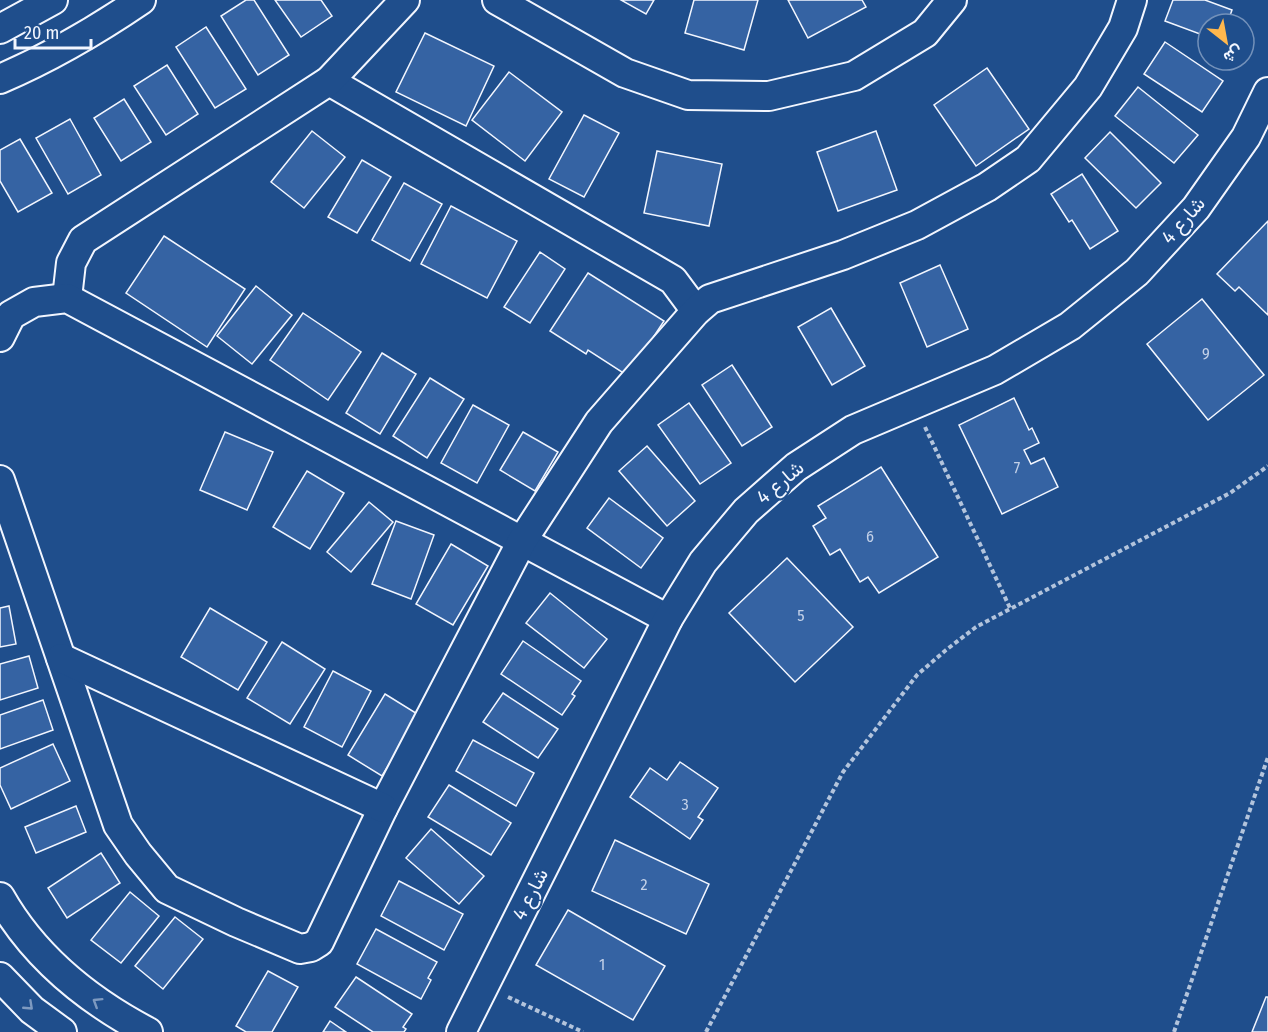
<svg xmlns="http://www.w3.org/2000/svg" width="1268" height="1032" font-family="'Fira Sans Condensed',Vazirmatn,sans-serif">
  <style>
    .building { fill: #3563a3; stroke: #f2f6ff; stroke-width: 1.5 }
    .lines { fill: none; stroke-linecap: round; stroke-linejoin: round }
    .minor-casing { stroke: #f2f6ff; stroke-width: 32 }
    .path { stroke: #b3c4dc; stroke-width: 4; stroke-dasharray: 4.5 3; stroke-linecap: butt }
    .minor { stroke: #1f4e8c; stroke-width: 28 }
    .oneway { stroke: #7e9ac0 }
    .labels { text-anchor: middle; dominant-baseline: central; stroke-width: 4.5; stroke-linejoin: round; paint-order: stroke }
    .number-label { font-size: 16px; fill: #c3d1e8 }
    .street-label { font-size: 20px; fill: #f2f6ff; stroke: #1f4e8c }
  </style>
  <rect width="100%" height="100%" fill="#1f4e8c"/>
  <g class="building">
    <path d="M246 0H254L289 55 258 75 221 16Z"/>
    <path d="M275 0H321L332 16 301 37Z"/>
    <path d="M621 0H654L646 14Z"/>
    <path d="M694 0H758L744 50 685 33Z"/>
    <path d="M788 0H862L866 7 808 38Z"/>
    <path d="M1173 0H1205L1232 10 1227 24H1208V37L1165 21Z"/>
    <path d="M206 27 246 89 215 108 176 47Z"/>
    <path d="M425 33 494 66 466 126 396 92Z"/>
    <path d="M1165 42 1223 81 1202 112 1144 74Z"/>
    <path d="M167 65 198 114 166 135 134 86Z"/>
    <path d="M987 68 1029 129 976 166 934 105Z"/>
    <path d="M509 72 562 112 525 161 472 120Z"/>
    <path d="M1138 87 1198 135 1174 163 1115 116Z"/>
    <path d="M124 99 151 142 121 161 94 118Z"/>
    <path d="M584 115 619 133 584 197 549 179Z"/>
    <path d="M70 119 101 175 68 194 36 138Z"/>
    <path d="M312 131 345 157 304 208 271 182Z"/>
    <path d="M876 131 897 190 838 211 817 152Z"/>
    <path d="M1110 132 1161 183 1136 208 1085 158Z"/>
    <path d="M20 139 52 193 18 212 0 181V150Z"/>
    <path d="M657 151 722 164 709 226 644 213Z"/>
    <path d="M362 160 391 177 357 233 328 217Z"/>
    <path d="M1082 174 1118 231 1090 249 1072 220 1069 222 1051 194Z"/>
    <path d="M404 183 442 204 410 261 372 240Z"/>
    <path d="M451 206 517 241 487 298 421 264Z"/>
    <path d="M1268 221V315L1239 287 1235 291 1217 274Z"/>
    <path d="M164 236 245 289 207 347 126 293Z"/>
    <path d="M540 252 565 269 530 323 504 307Z"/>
    <path d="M940 265 968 329 927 347 900 283Z"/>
    <path d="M588 273 664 321 628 376 588 350 586 354 550 331Z"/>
    <path d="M256 286 292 315 252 364 217 336Z"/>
    <path d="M1202 299 1264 375 1208 420 1147 344Z"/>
    <path d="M831 308 865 366 832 385 798 327Z"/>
    <path d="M303 313 361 352 328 400 270 360Z"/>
    <path d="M382 353 416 374 380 434 346 413Z"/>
    <path d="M732 365 772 427 742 446 702 385Z"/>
    <path d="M430 378 464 399 427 458 393 436Z"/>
    <path d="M1014 398 1029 430 1032 428 1039 443 1024 450 1031 464 1044 458 1058 487 1002 514 959 425Z"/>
    <path d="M689 403 731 463 700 484 658 425Z"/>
    <path d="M473 405 509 425 477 483 441 463Z"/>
    <path d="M225 432 273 452 247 510 200 490Z"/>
    <path d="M523 432 558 452 535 491 500 470Z"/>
    <path d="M647 446 695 501 667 526 619 471Z"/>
    <path d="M881 467 938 557 879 593 868 577 860 582 840 549 830 555 813 526 826 518 818 506Z"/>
    <path d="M307 471 344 493 310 549 273 527Z"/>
    <path d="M609 498 663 538 641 568 587 528Z"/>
    <path d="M369 502 393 522 351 572 327 552Z"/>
    <path d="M396 521 434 535 411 599 372 584Z"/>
    <path d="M451 544 488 566 453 625 416 604Z"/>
    <path d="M787 558 853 627 795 682 729 613Z"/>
    <path d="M550 593 607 639 584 668 526 623Z"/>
    <path d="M9 606 16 644 0 647V608Z"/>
    <path d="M210 608 267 642 238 690 181 657Z"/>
    <path d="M523 641 581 681 572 694 575 696 562 715 501 674Z"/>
    <path d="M282 642 325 669 290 724 247 698Z"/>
    <path d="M29 656 38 688 0 700V664Z"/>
    <path d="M333 671 371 691 342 747 304 727Z"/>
    <path d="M503 693 558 729 538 758 483 722Z"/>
    <path d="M385 694 419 715 382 776 348 755Z"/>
    <path d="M43 700 53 730 0 749V715Z"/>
    <path d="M473 740 534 773 516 806 456 771Z"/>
    <path d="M53 744 70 781 11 809 0 785V768Z"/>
    <path d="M680 762 718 788 698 817 703 820 690 839 630 797 650 768 667 780Z"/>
    <path d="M449 785 511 823 491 855 428 817Z"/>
    <path d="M76 806 86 832 36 853 25 827Z"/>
    <path d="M431 829 484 876 459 904 406 858Z"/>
    <path d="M615 840 709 884 686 934 592 891Z"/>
    <path d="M101 853 120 883 67 918 48 888Z"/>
    <path d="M399 881 463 914 444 950 381 916Z"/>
    <path d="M130 892 159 916 121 963 91 940Z"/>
    <path d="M568 910 665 966 633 1020 536 965Z"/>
    <path d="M175 917 203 939 163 989 135 966Z"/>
    <path d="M376 929 437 962 428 978 431 980 421 999 357 964Z"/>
    <path d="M268 971 298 987 272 1032H246L236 1026Z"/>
    <path d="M356 977 412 1014 403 1027 406 1029 404 1032H373L335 1007Z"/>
    <path d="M1266 997H1268V1032H1252Z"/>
    <path d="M330 1021 346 1032H323Z"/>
  </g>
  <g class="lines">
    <g class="minor-casing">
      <g id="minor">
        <path d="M497 0 625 73 688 95 769 96 854 76 925 33 952 0"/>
        <path d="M0 29 53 0"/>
        <path d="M0 79C49 58 97 30 141 0"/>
        <path d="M329 81 673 280 696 311"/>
        <path d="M67 298 71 263 83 240 329 81 405 0"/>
        <path d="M0 337 11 315 34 302 67 298 668 619"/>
        <path d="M0 480 118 825 138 854 167 889 236 922 300 949 311 947 319 942 383 808 522 541 599 422 696 311 710 299 843 255 917 225 987 187 1028 159 1088 87 1123 28 1132 0"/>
        <path d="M61 658 383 808"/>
        <path d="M0 897C34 957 87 1000 148 1032"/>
        <path d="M0 977 32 1010 62 1032"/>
        <path d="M461 1032 668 619 703 562 746 511 796 467 853 430 995 370 1070 326 1137 272 1196 208 1246 137 1268 92"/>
      </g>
    </g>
    <g class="path">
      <path d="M925 427 1010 608"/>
      <path d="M508 997 583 1032"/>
      <path d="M706 1032 843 772 917 675 946 650 976 627 1230 493 1268 466"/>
      <path d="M1174 1032 1268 757"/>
    </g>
    <use href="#minor" class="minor"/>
  </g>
  <defs><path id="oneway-chevron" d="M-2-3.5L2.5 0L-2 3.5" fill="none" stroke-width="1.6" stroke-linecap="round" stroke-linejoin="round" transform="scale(1.5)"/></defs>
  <g class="oneway">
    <use href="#oneway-chevron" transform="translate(97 1002) rotate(-148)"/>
    <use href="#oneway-chevron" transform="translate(29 1006) rotate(43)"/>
  </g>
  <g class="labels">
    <g class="number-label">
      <text x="1206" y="353">9</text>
      <text x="1017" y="467">7</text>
      <text x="870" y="536">6</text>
      <text x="801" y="615">5</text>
      <text x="685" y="804">3</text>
      <text x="644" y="884">2</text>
      <text x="602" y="964">1</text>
    </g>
    <g class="street-label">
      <text transform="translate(1183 220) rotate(-49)">شارع 4</text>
      <text transform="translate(780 482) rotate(-40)">شارع 4</text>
      <text transform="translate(530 894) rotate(-63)">شارع 4</text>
    </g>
  </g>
  <g transform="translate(1226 42) rotate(149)"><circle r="28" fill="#1f4e8c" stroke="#7391ba" stroke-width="1.5"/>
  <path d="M0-4.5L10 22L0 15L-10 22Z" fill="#ffb74d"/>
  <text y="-9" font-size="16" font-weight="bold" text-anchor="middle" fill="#f2f6ff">ش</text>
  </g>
  <path d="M15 39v9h76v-9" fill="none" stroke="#f2f6ff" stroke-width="3"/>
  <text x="24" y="39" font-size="18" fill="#f2f6ff" stroke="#1f4e8c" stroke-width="4.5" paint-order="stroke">20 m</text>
</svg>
